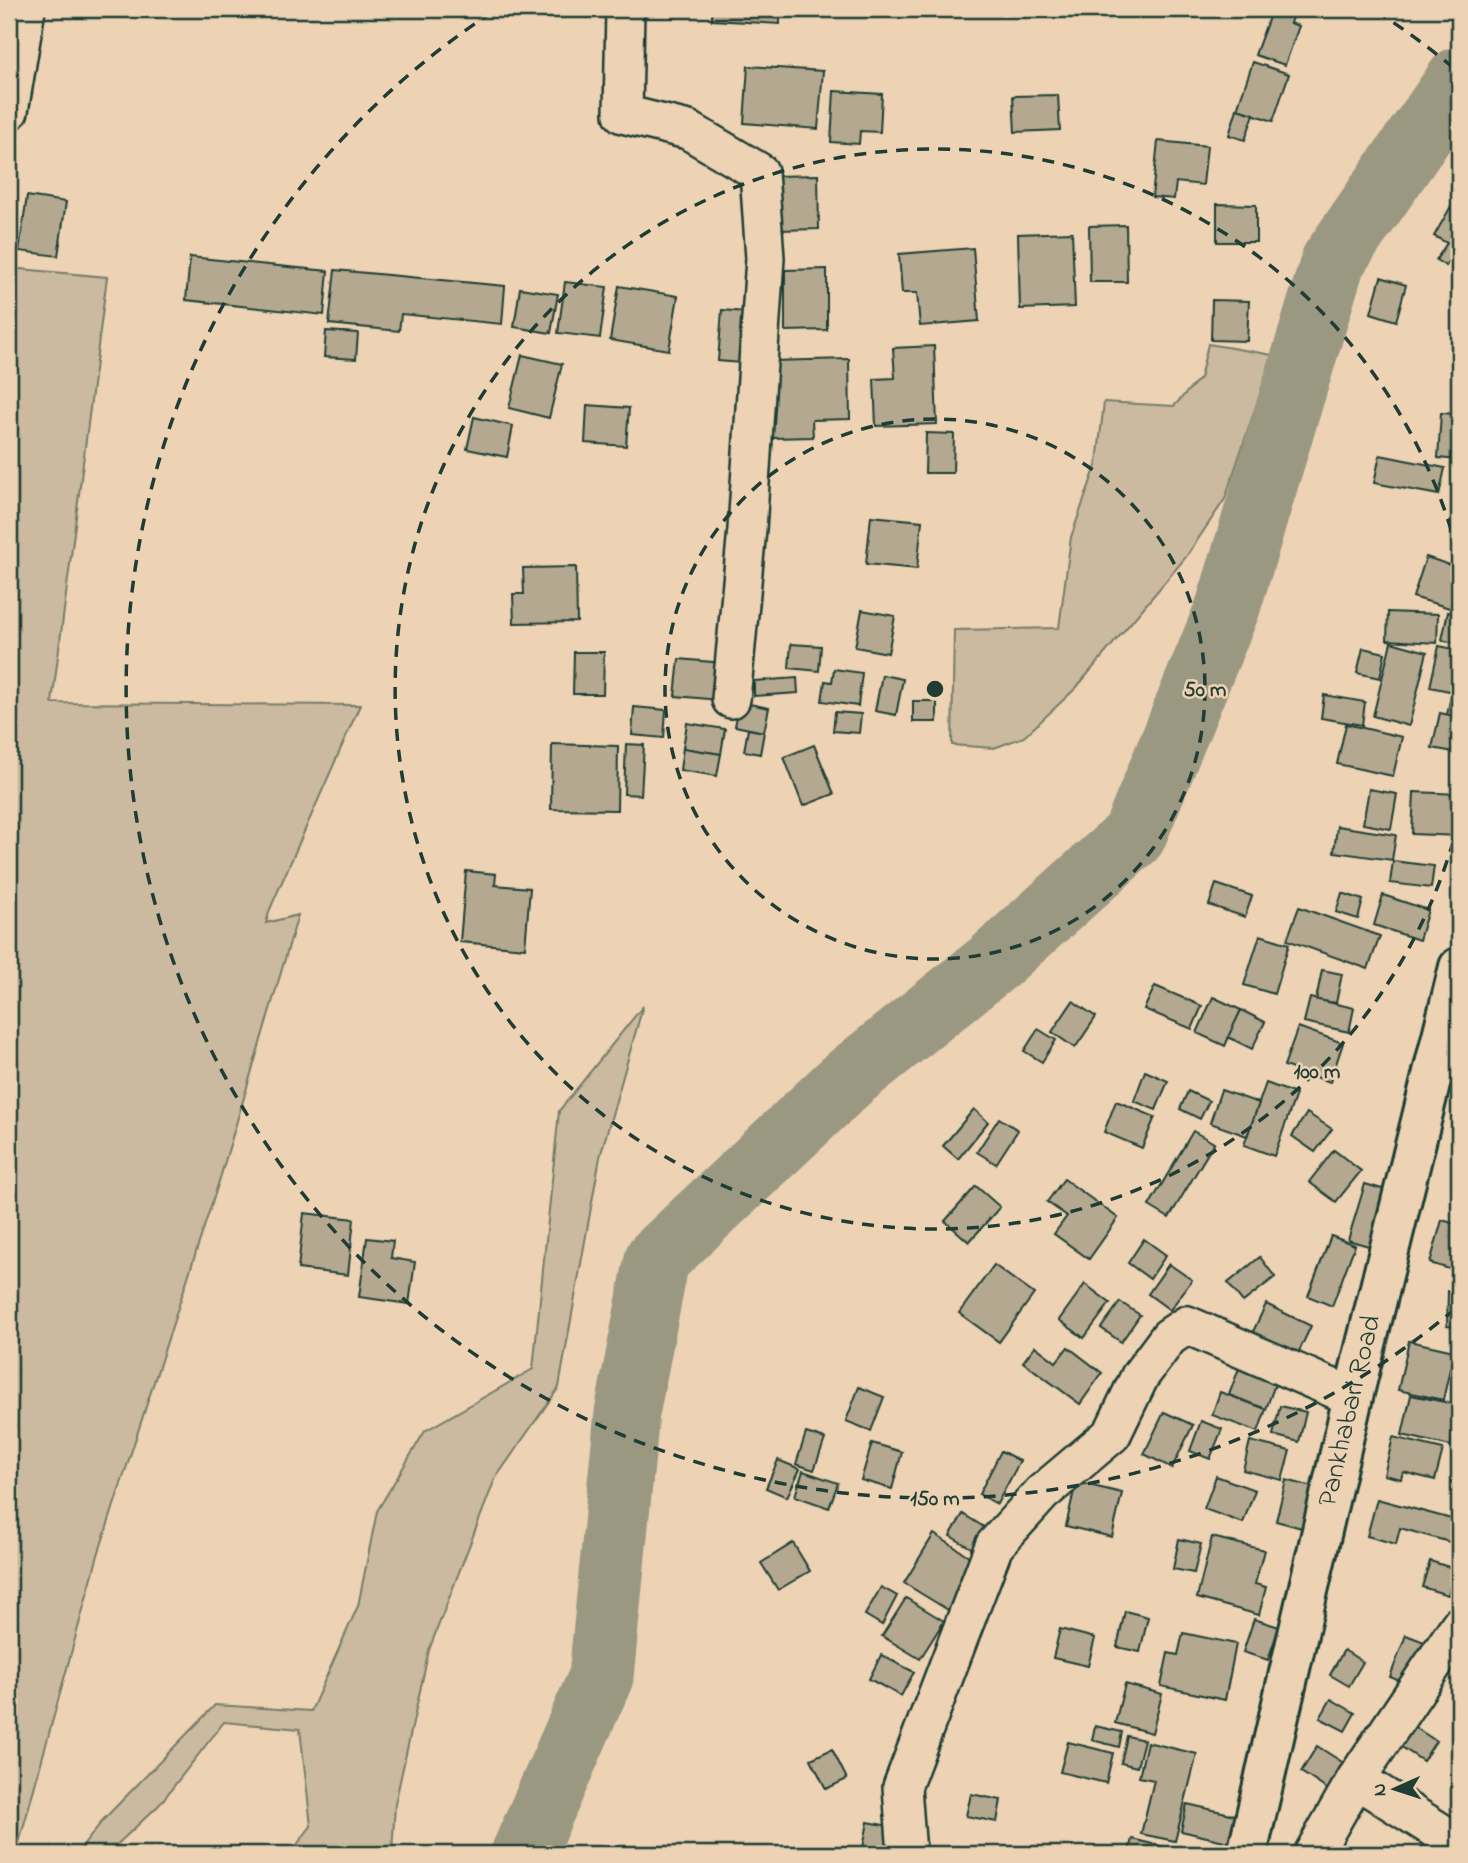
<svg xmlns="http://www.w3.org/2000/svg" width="1468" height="1863" font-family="'Indie Flower',sans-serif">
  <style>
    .green { fill: #cbba9f; stroke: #757c6a; stroke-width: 2 }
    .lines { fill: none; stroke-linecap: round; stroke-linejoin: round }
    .river { stroke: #9b9882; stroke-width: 65 }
    .building { fill: #b4a990; stroke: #1f3d34; stroke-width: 2 }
    .minor-casing { stroke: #1f3d34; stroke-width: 42 }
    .secondary-casing { stroke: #1f3d34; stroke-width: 44 }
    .minor { stroke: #edd3b4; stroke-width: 37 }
    .secondary { stroke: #edd3b4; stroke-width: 38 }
    .ring { fill: none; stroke: #1f3d34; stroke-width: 3.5; stroke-dasharray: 12 9 }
    .labels { text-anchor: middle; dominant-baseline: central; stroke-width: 5; stroke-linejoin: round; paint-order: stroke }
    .street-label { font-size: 28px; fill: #1f3d34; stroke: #edd3b4 }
    .centre { fill: #1f3d34; stroke: #edd3b4; stroke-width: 3.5 }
    .ring-label { font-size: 21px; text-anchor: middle; font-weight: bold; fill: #1f3d34; stroke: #edd3b4; stroke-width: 5; stroke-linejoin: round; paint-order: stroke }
  </style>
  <rect width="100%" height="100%" fill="#edd3b4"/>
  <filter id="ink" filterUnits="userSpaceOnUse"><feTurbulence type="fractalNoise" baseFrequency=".0143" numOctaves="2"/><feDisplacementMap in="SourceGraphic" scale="14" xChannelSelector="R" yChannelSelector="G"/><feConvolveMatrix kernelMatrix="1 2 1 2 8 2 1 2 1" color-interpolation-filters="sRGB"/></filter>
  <g filter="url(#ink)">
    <g class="green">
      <path d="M9 268 107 277 52 703 360 705 270 909 266 923 298 915 221 1175 98 1555 16 1854H9Z"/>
      <path d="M1208 344 1273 355 1225 499 1186 557 1076 688 1024 737 994 748 952 745 954 630 1059 628 1071 537 1097 463 1104 402 1174 406 1200 378Z"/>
      <path d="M643 1006 600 1157 559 1387 495 1479 429 1650 395 1804 392 1854H290L311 1826 300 1729 224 1722 159 1805 107 1854H77L103 1820 215 1705 311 1711 358 1606 377 1511 425 1431 533 1369 559 1111Z"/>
    </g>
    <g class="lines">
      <path class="river" d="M523 1854 601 1677 627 1413 657 1259 848 1079 994 962 1134 836 1228 607 1333 261 1459 79"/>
    </g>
    <g class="building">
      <path d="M712 9H780V24L712 20Z"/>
      <path d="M1272 9H1295L1290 23 1299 26 1285 65 1255 55Z"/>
      <path d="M1253 62 1289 74 1273 121 1237 109Z"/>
      <path d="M748 66 823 71 818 129 744 123Z"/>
      <path d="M834 91 882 94 880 132 860 131 859 144 831 142Z"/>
      <path d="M1058 95 1060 130 1015 132 1013 96Z"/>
      <path d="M1237 109 1254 114 1245 140 1229 135Z"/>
      <path d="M1158 141 1207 146 1203 185 1176 182 1174 199 1152 197Z"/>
      <path d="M818 175 819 229 778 230 776 176Z"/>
      <path d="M27 196 66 202 58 256 19 251Z"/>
      <path d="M1454 201 1459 205V244L1446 266 1436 260 1447 243 1434 236Z"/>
      <path d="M1217 204 1256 205V242H1217Z"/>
      <path d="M1126 225 1127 282H1090L1089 226Z"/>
      <path d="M1072 232 1075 307 1020 309 1018 234Z"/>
      <path d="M973 248 979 321 920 326 917 293H902L899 254Z"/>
      <path d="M190 257 328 271 324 315 186 300Z"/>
      <path d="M827 269V330L785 331V270Z"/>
      <path d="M335 270 505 286 502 324 401 314 399 331 329 324Z"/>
      <path d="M1381 277 1406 285 1396 321 1371 313Z"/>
      <path d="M565 282 607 287 600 338 558 333Z"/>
      <path d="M619 286 678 296 669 350 610 340Z"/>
      <path d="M520 288 558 294 551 333 514 327Z"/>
      <path d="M1212 300 1249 301 1247 341 1211 340Z"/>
      <path d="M722 310 757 313 753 364 718 361Z"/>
      <path d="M326 331 358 333 356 359 324 357Z"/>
      <path d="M934 346 937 424 876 426 874 379 895 378 893 348Z"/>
      <path d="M522 355 562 364 549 418 509 408Z"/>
      <path d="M849 359 850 419 812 420 813 437 771 438 770 361Z"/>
      <path d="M587 405 629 408 626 446 585 443Z"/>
      <path d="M1441 413 1459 414V460L1438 458Z"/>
      <path d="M474 417 513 426 507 457 467 449Z"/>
      <path d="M926 433 954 434 953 473H925Z"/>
      <path d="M1380 455 1445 468 1439 495 1374 483Z"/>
      <path d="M1459 507V537L1451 534Z"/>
      <path d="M871 516 922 521 917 569 866 564Z"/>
      <path d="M1426 557 1459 568V589L1453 609 1413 597Z"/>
      <path d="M576 567 577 622 514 623 513 594H524L523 568Z"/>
      <path d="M862 610 895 616 888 653 855 647Z"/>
      <path d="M1388 612 1438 614 1437 643 1387 640Z"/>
      <path d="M1448 612 1459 614V644L1442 640Z"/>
      <path d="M1391 642 1427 652 1409 726 1373 716Z"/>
      <path d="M791 644 821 646 819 671 789 668Z"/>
      <path d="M1439 646 1459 650V693L1430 687Z"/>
      <path d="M1363 648 1385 653 1380 678 1357 673Z"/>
      <path d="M574 652H604L603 694H573Z"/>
      <path d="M679 659 723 663 720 700 675 696Z"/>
      <path d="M834 669 862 673 858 706 822 701 825 681 832 682Z"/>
      <path d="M882 675 903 679 896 715 875 711Z"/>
      <path d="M797 678 798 693 754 696V681Z"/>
      <path d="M1452 691 1459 693V717L1447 715Z"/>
      <path d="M1324 695 1365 702 1362 725 1321 718Z"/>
      <rect x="913" y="701" width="24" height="21"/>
      <path d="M740 702 769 708 764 732 735 726Z"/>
      <path d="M634 707 666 710 664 738 632 735Z"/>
      <path d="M835 712 861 714 859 733 833 731Z"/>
      <path d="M1440 713 1459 717V753L1432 748Z"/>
      <path d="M687 723 725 729 721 754 683 748Z"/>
      <path d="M1346 724 1402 737 1393 776 1337 764Z"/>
      <path d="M748 729 764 732 760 754 744 751Z"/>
      <path d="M552 744 618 746 617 810 551 809Z"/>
      <path d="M626 744 644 745 641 795 624 794Z"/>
      <path d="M814 745 834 794 803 806 784 757Z"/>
      <path d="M683 748 721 754 717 776 680 770Z"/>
      <path d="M1369 789 1397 794 1391 829 1363 824Z"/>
      <path d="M1414 792 1459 794V836L1412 834Z"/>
      <path d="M1337 826 1396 835 1392 860 1334 852Z"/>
      <path d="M1393 861 1434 866 1431 888 1390 883Z"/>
      <path d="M466 871 496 874 495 885 530 888 525 948 460 942Z"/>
      <path d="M1216 884 1252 896 1245 917 1209 905Z"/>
      <path d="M1342 893 1363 900 1358 919 1336 912Z"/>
      <path d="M1383 895 1428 910 1419 940 1374 925Z"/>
      <path d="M1299 907 1380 936 1368 969 1287 940Z"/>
      <path d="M1260 935 1289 944 1274 994 1244 985Z"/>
      <path d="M1322 970 1342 974 1336 1003 1316 1000Z"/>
      <path d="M1155 986 1202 1006 1192 1029 1144 1009Z"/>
      <path d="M1213 997 1241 1010 1225 1046 1197 1033Z"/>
      <path d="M1310 998 1354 1008 1349 1032 1304 1022Z"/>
      <path d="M1073 1001 1096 1017 1075 1048 1052 1032Z"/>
      <path d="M1241 1010 1265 1022 1252 1049 1228 1037Z"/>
      <path d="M1298 1027 1343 1043 1330 1082 1284 1066Z"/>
      <path d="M1038 1029 1056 1040 1042 1062 1024 1051Z"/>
      <path d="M1145 1071 1168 1081 1156 1110 1134 1101Z"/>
      <path d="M1266 1083 1296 1094 1274 1156 1244 1145Z"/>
      <path d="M1221 1090 1259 1103 1247 1136 1210 1123Z"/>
      <path d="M1188 1091 1209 1101 1200 1119 1180 1109Z"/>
      <path d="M1116 1101 1155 1117 1142 1148 1104 1132Z"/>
      <path d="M974 1109 988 1122 958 1159 943 1146Z"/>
      <path d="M1307 1113 1332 1129 1315 1152 1292 1136Z"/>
      <path d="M999 1118 1018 1130 996 1164 977 1152Z"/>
      <path d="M1193 1131 1214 1143 1169 1218 1149 1206Z"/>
      <path d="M1334 1150 1361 1171 1336 1202 1309 1182Z"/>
      <path d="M1064 1179 1118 1218 1089 1259 1054 1234 1067 1216 1047 1202Z"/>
      <path d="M1365 1184 1396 1193 1379 1249 1348 1240Z"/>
      <path d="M976 1186 1000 1207 969 1242 945 1221Z"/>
      <path d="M304 1213 354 1219 348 1275 298 1269Z"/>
      <path d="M1442 1220 1459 1225V1272L1430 1263Z"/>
      <path d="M1331 1236 1355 1245 1332 1306 1308 1296Z"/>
      <path d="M367 1238 393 1241 391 1258 415 1262 409 1304 359 1297Z"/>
      <path d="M1144 1239 1166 1255 1150 1279 1128 1263Z"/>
      <path d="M1260 1257 1275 1277 1243 1302 1228 1283Z"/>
      <path d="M1169 1264 1192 1280 1170 1310 1148 1294Z"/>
      <path d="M994 1265 1034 1294 999 1342 959 1313Z"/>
      <path d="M1085 1284 1110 1303 1084 1338 1059 1320Z"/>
      <path d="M1448 1291 1459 1292V1327L1447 1326Z"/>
      <path d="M1120 1302 1140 1315 1121 1342 1101 1328Z"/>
      <path d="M1266 1304 1311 1326 1295 1360 1250 1338Z"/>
      <path d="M1409 1341 1454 1351 1443 1400 1398 1390Z"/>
      <path d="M1035 1346 1056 1362 1068 1347 1102 1373 1080 1404 1023 1362Z"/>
      <path d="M1242 1360 1279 1373 1266 1409 1229 1395Z"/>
      <path d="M859 1387 884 1397 871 1431 846 1421Z"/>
      <path d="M1220 1392 1266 1409 1258 1432 1212 1415Z"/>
      <path d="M1411 1395 1459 1405 1451 1446 1402 1435Z"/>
      <path d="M1280 1406 1306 1412 1299 1442 1273 1435Z"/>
      <path d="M1164 1412 1193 1425 1172 1468 1144 1454Z"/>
      <path d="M1201 1421 1222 1429 1210 1459 1190 1451Z"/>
      <path d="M806 1433 825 1439 814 1470 796 1464Z"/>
      <path d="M1393 1437 1443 1449 1435 1480 1403 1472 1401 1479 1384 1475Z"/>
      <path d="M1250 1441 1290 1451 1282 1480 1243 1470Z"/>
      <path d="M872 1443 902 1452 892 1489 861 1480Z"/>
      <path d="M1001 1451 1020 1461 997 1504 979 1494Z"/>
      <path d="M778 1460 800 1469 787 1497 766 1488Z"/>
      <path d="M803 1471 838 1483 829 1508 795 1496Z"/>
      <path d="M1216 1476 1255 1490 1243 1523 1204 1509Z"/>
      <path d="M1286 1480 1320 1489 1309 1530 1276 1521Z"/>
      <path d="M1076 1482 1122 1493 1112 1537 1066 1526Z"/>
      <path d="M1377 1499 1459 1521 1453 1543 1400 1528 1396 1544 1367 1536Z"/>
      <path d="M963 1514 992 1532 980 1553 950 1536Z"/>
      <path d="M934 1534 978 1562 948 1610 904 1583Z"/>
      <path d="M1212 1537 1264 1550 1255 1584 1266 1587 1259 1615 1197 1598Z"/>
      <path d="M1179 1539 1201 1544 1194 1573 1173 1569Z"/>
      <path d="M793 1543 810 1571 778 1590 761 1563Z"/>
      <path d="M1430 1561 1455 1569 1448 1595 1422 1587Z"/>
      <path d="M881 1587 897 1596 882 1625 865 1615Z"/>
      <path d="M906 1598 944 1621 920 1659 882 1636Z"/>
      <path d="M1125 1611 1148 1617 1140 1652 1117 1647Z"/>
      <path d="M1254 1619 1279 1627 1268 1660 1243 1652Z"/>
      <path d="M1060 1629 1095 1638 1088 1666 1053 1658Z"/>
      <path d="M1183 1633 1236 1644 1225 1700 1161 1686 1168 1653 1178 1655Z"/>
      <path d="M1406 1635 1427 1643 1412 1686 1390 1677Z"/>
      <path d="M1344 1650 1363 1662 1349 1686 1330 1675Z"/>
      <path d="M881 1655 914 1672 901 1696 869 1679Z"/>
      <path d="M1125 1684 1162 1694 1152 1733 1115 1723Z"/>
      <path d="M1331 1699 1355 1713 1345 1731 1320 1718Z"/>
      <path d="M1410 1724 1436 1741 1423 1761 1397 1744Z"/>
      <path d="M1095 1726 1122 1732 1119 1747 1092 1740Z"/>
      <path d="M1127 1736 1144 1740 1137 1767 1121 1763Z"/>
      <path d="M1068 1742 1113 1753 1106 1783 1060 1772Z"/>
      <path d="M1147 1742 1197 1754 1175 1841 1141 1834 1154 1780 1139 1777Z"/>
      <path d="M1317 1746 1350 1767 1333 1793 1301 1772Z"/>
      <path d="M832 1749 847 1779 826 1789 811 1759Z"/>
      <path d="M971 1794 1001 1800 997 1822 966 1816Z"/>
      <path d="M1187 1804 1244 1817 1237 1844 1181 1831Z"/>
      <path d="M868 1822 894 1827 890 1854 862 1853Z"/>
      <path d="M1132 1839 1177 1850 1176 1854H1128Z"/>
    </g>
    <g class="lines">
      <g class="minor-casing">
        <g id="minor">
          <path d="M625 9 623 114 688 130 759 172 765 258 747 529 731 699"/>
          <path d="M9 111 26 9"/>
          <path d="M1356 1779 1459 1844"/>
          <path d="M907 1854 902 1787 994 1546 1042 1493 1112 1434 1140 1376 1169 1337 1187 1325 1353 1397"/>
          <path d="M1313 1854 1356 1779 1459 1626"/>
        </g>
      </g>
      <g class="secondary-casing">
        <g id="secondary">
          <path id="s1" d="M1247 1854 1353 1397 1459 967"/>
        </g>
      </g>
      <use href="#minor" class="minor"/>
      <use href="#secondary" class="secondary"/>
    </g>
  </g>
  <g class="ring">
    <circle cx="935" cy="689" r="270"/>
    <path d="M1459 820A540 540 0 1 1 1459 558"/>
    <path d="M1455 1309A809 809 0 1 1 494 11M1376 11A809 809 0 0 1 1455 69"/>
  </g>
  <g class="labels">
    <g class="street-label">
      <text stroke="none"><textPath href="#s1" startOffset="455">Pankhabari Road</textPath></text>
    </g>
  </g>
  <circle cx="935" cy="689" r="10" class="centre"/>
  <g class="ring-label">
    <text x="1205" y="696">50 m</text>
    <text x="1317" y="1078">100 m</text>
    <text x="935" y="1505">150 m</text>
  </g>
  <rect width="1468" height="1863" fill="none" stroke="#edd3b4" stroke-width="35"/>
  <rect x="18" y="18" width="1433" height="1828" fill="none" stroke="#1f3d34" stroke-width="2.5" filter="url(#ink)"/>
  <g transform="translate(1395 1789) rotate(267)" stroke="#edd3b4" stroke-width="5" paint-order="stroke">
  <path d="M0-5L12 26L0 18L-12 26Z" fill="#1f3d34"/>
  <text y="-10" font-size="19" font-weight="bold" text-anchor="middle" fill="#1f3d34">N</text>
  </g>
</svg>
